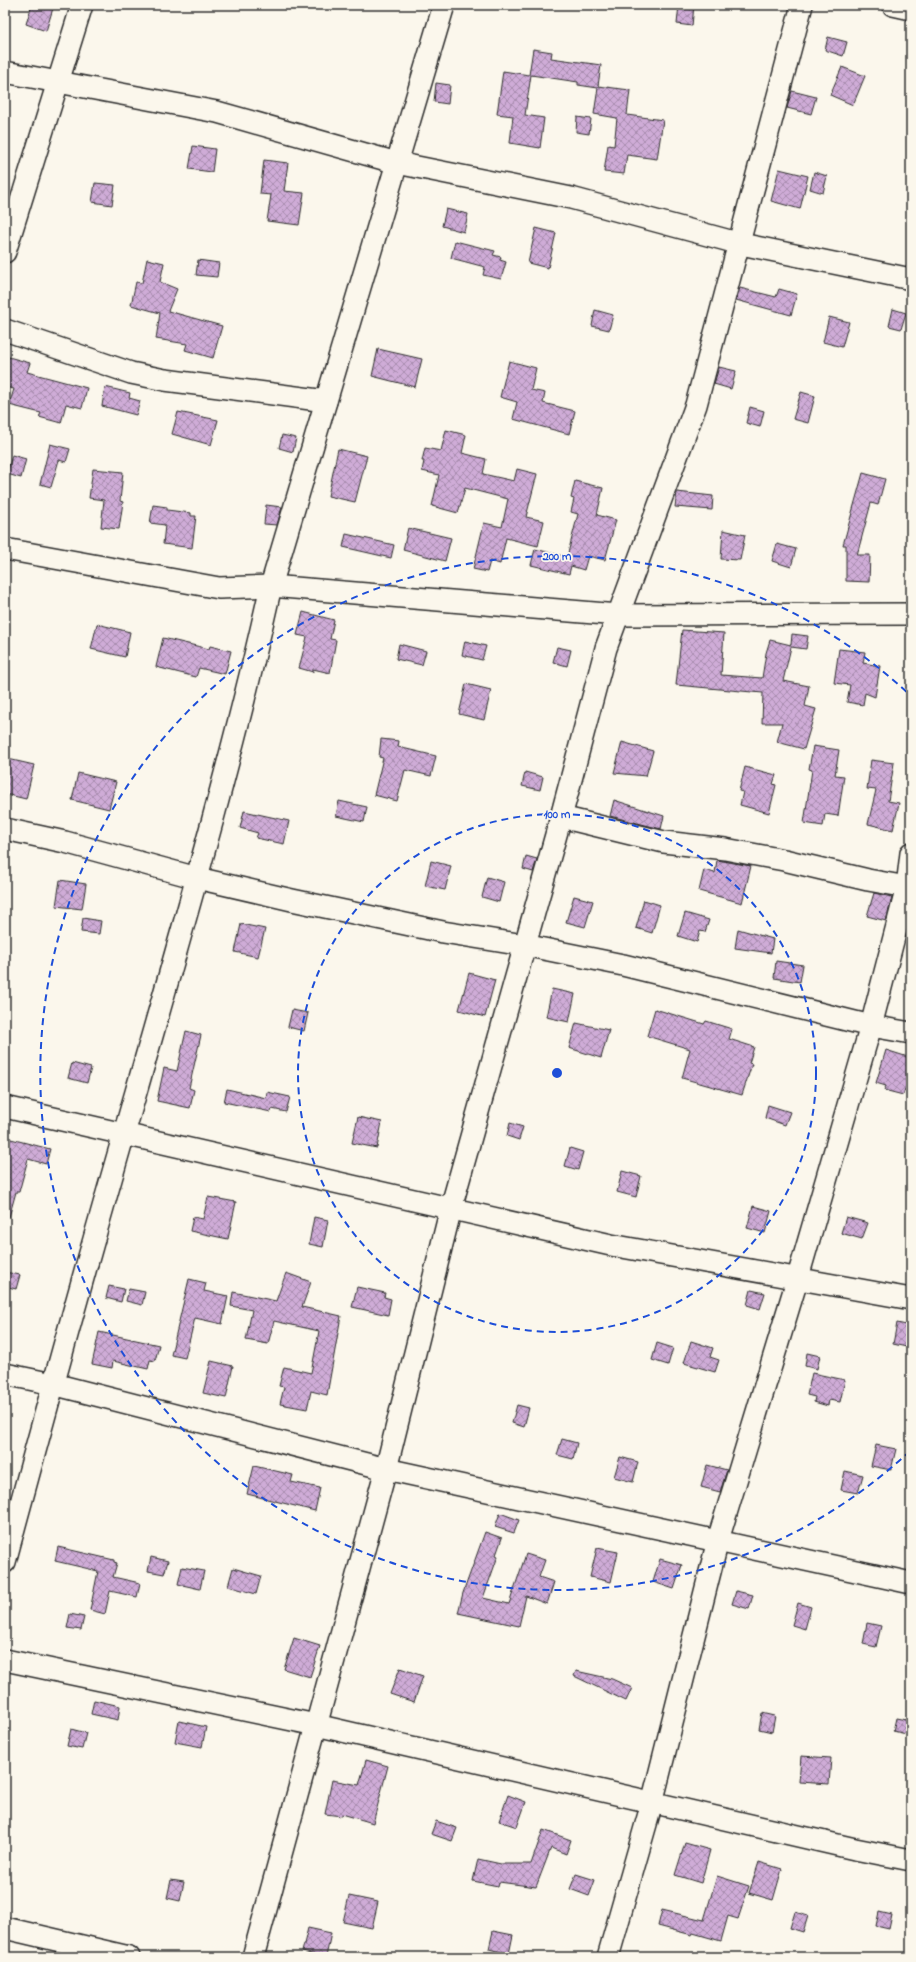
<svg xmlns="http://www.w3.org/2000/svg" width="916" height="1962" font-family="'Indie Flower',sans-serif">
  <style>
    .building { fill: url(#building-cross-hatch); stroke: #2b2b2b }
    .lines { fill: none; stroke-linecap: round; stroke-linejoin: round }
    .minor-casing { stroke: #2b2b2b; stroke-width: 24 }
    .minor { stroke: #fbf7ec; stroke-width: 21 }
    .ring { fill: none; stroke: #1d4ed8; stroke-width: 2; stroke-dasharray: 7 5 }
    .centre { fill: #1d4ed8; stroke: #fbf7ec; stroke-width: 2 }
    .ring-label { font-size: 12px; text-anchor: middle; font-weight: bold; fill: #1d4ed8; stroke: #fbf7ec; stroke-width: 3.5; stroke-linejoin: round; paint-order: stroke }
  </style>
  <defs>
    <pattern id="building-cross-hatch" width="8" height="8" patternUnits="userSpaceOnUse"><rect width="8" height="8" fill="#cfacd7"/><path d="M0 0l8 8M0 8l8-8" fill="none" stroke="#a88caf"/></pattern>
  </defs>
  <rect width="100%" height="100%" fill="#fbf7ec"/>
  <filter id="ink" filterUnits="userSpaceOnUse"><feTurbulence type="fractalNoise" baseFrequency=".025" numOctaves="2"/><feDisplacementMap in="SourceGraphic" scale="8" xChannelSelector="R" yChannelSelector="G"/><feConvolveMatrix kernelMatrix="1 2 1 2 8 2 1 2 1" color-interpolation-filters="sRGB"/></filter>
  <g filter="url(#ink)">
    <g class="building">
      <path d="M32 5H54L46 31 26 24Z"/>
      <path d="M679 5H694L692 26 677 24Z"/>
      <path d="M828 37 847 42 843 56 825 50Z"/>
      <path d="M533 49 552 52 551 58 601 65 598 86 630 90 627 115 663 120 657 159 627 155 624 174 604 172 608 145 614 146 617 118 594 114 598 88 578 85V82L531 75 525 115 544 118 540 148 510 143 513 116 497 114 503 71 529 75Z"/>
      <path d="M842 67 865 76 853 105 830 95Z"/>
      <path d="M436 83 450 85 448 104 434 102Z"/>
      <path d="M792 91 816 97 811 114 787 108Z"/>
      <path d="M577 117 591 119 589 134 576 132Z"/>
      <path d="M193 146 215 149 212 172 189 169Z"/>
      <path d="M264 160 288 163 284 191 304 193 299 225 267 221 271 195 260 194Z"/>
      <path d="M779 169 808 176 800 209 771 201Z"/>
      <path d="M814 172 827 176 823 193 810 189Z"/>
      <path d="M95 183 115 185 112 205 92 202Z"/>
      <path d="M446 209 468 214 464 232 442 226Z"/>
      <path d="M536 228 556 233 548 268 528 263Z"/>
      <path d="M455 241 495 251 493 255 501 257 500 260 506 262 501 279 483 275 485 267 451 258Z"/>
      <path d="M147 259 164 263 160 282 177 289 168 311 222 326 213 358 185 350 187 344 156 339 160 313 131 305 136 282 142 283Z"/>
      <path d="M198 260 219 263 217 277 196 275Z"/>
      <path d="M740 288 776 297 779 289 797 294 791 315 736 300Z"/>
      <path d="M893 309 906 313 901 329 889 326Z"/>
      <path d="M595 310 613 315 609 330 592 326Z"/>
      <path d="M829 317 849 322 842 347 823 342Z"/>
      <path d="M378 349 422 359 415 387 372 376Z"/>
      <path d="M5 356 30 363 27 372 87 388 82 408 66 404 61 423 39 417 41 413 9 405 14 389 5 387Z"/>
      <path d="M509 361 536 368 531 390 545 393 543 403 575 411 569 434 513 419 517 402 500 397Z"/>
      <path d="M719 367 736 371 731 389 714 384Z"/>
      <path d="M105 387 130 393 129 398 140 401 136 415 102 406Z"/>
      <path d="M801 392 815 396 808 423 793 419Z"/>
      <path d="M750 407 764 411 760 427 746 423Z"/>
      <path d="M178 412 218 420 211 445 172 434Z"/>
      <path d="M446 430 466 435 462 453 486 459 483 474 514 481 517 469 537 474 526 517 544 521 538 546 506 538 500 564 490 561 487 572 473 569 484 523 502 527 508 499 465 488 458 513 432 506 439 475 422 471 424 461H422L425 448 441 451Z"/>
      <path d="M282 435 296 438 293 452 279 448Z"/>
      <path d="M50 444 70 449 66 462 59 460 51 487 40 484Z"/>
      <path d="M338 449 367 456 355 502 328 496Z"/>
      <path d="M12 455 26 459 21 478 7 474Z"/>
      <path d="M93 469 123 472 120 501 123 502 119 529 101 527 104 500 89 498Z"/>
      <path d="M863 473 885 479 878 505 871 503 857 555H870L869 582 846 581V545H843Z"/>
      <path d="M575 481 603 488 597 515 616 520 605 560 588 556 584 570 571 566 569 574 531 565 535 549 567 557 578 514 571 512 574 499 571 498Z"/>
      <path d="M677 492 713 496 712 510 675 507Z"/>
      <path d="M153 505 167 507V510L191 513V516H196L192 548 163 544 165 525 150 523Z"/>
      <path d="M266 505 282 507 277 525 264 524Z"/>
      <path d="M408 528 451 538 445 561 403 550Z"/>
      <path d="M723 530 745 535 740 560 721 559Z"/>
      <path d="M346 534 394 545 391 558 343 547Z"/>
      <path d="M777 544 796 549 791 567 772 561Z"/>
      <path d="M303 612 334 620 330 639 336 640 330 673 313 669V672L299 668 307 637 297 635Z"/>
      <path d="M97 624 130 632 125 657 91 649Z"/>
      <path d="M682 630 724 633 721 675 762 678 766 653 770 640 791 645 792 634 808 636 806 649 791 647 783 681 809 686 805 706 816 709 804 749 777 742 782 723H762L763 693 676 685Z"/>
      <path d="M163 638 209 649 210 646 231 651 225 674 199 668 196 677 156 667Z"/>
      <path d="M465 641 486 646 482 660 462 655Z"/>
      <path d="M399 644 426 651 422 665 396 659Z"/>
      <path d="M557 647 571 650 567 666 553 662Z"/>
      <path d="M839 649 865 652 863 663 880 666 875 697 865 693 863 705 847 702 850 685 834 683Z"/>
      <path d="M466 684 491 690 484 720 459 714Z"/>
      <path d="M381 739 399 741 398 747 436 756 431 776 405 770 397 801 374 795 383 758 379 757Z"/>
      <path d="M622 742 653 751 646 776 614 773Z"/>
      <path d="M813 746 839 750 835 775 844 776 838 816 825 814 823 826 804 823 812 770 809 769Z"/>
      <path d="M8 759 34 765 26 799 5 794V770Z"/>
      <path d="M871 760 894 763 888 801 899 803 893 830 868 824 876 790 867 789Z"/>
      <path d="M745 767 776 775 773 784 776 785 769 813 740 805 743 792 739 791Z"/>
      <path d="M525 772 543 777 540 790 522 786Z"/>
      <path d="M78 773 116 782 109 809 72 800Z"/>
      <path d="M614 800 664 816 661 829 610 816Z"/>
      <path d="M339 801 367 807 364 822 336 816Z"/>
      <path d="M244 811 289 821 284 844 256 838 258 833 240 828Z"/>
      <path d="M526 856 537 859 533 872 523 869Z"/>
      <path d="M717 860 751 866 742 903 699 891 704 870 715 873Z"/>
      <path d="M431 861 451 866 445 890 425 886Z"/>
      <path d="M487 877 504 882 499 902 482 897Z"/>
      <path d="M60 880 86 884 82 909 56 906Z"/>
      <path d="M874 893 892 897 886 921 867 916Z"/>
      <path d="M574 896 593 901 585 927 566 922Z"/>
      <path d="M644 900 660 905 652 933 636 928Z"/>
      <path d="M685 913 709 920 705 932 700 931 697 942 678 936Z"/>
      <path d="M83 918 101 921 99 934 81 932Z"/>
      <path d="M241 924 265 929 258 957 235 952Z"/>
      <path d="M738 929 773 939 771 953 735 948Z"/>
      <path d="M776 961 803 965 800 982 774 978Z"/>
      <path d="M469 973 495 980 485 1017 459 1010Z"/>
      <path d="M552 989 575 994 569 1022 546 1017Z"/>
      <path d="M655 1009 704 1024 706 1021 732 1029 729 1039 754 1047 749 1063 752 1064 742 1095 682 1078 690 1049 647 1036Z"/>
      <path d="M292 1010 308 1013 304 1031 288 1027Z"/>
      <path d="M576 1023 609 1030 601 1058 569 1048Z"/>
      <path d="M186 1031 201 1035 189 1088 194 1090 190 1108 157 1101 164 1068 177 1071Z"/>
      <path d="M886 1050 911 1058V1090L905 1089 903 1095 884 1090 886 1086 876 1083Z"/>
      <path d="M72 1063 91 1068 87 1083 68 1078Z"/>
      <path d="M227 1089 266 1098 267 1092 290 1097 286 1112 272 1109 271 1112 224 1102Z"/>
      <path d="M768 1105 790 1112 785 1125 765 1118Z"/>
      <path d="M358 1117 382 1122 377 1148 352 1143Z"/>
      <path d="M510 1123 523 1127 519 1140 507 1136Z"/>
      <path d="M7 1138 50 1149 46 1164 28 1159 19 1192H16L9 1217 5 1216V1146Z"/>
      <path d="M570 1148 583 1152 578 1170 565 1166Z"/>
      <path d="M622 1171 641 1176 636 1197 617 1192Z"/>
      <path d="M208 1197 236 1202 228 1239 190 1231 193 1217 203 1219Z"/>
      <path d="M753 1206 771 1211 765 1233 747 1228Z"/>
      <path d="M314 1217 328 1220 323 1247 309 1244Z"/>
      <path d="M846 1217 868 1223 862 1239 841 1233Z"/>
      <path d="M5 1272 20 1275 16 1289 5 1286Z"/>
      <path d="M286 1273 311 1282 302 1307 341 1316 327 1395 311 1391 307 1409 280 1404 284 1387 279 1386 284 1367 311 1373 319 1331 274 1321 268 1344 246 1340 252 1310 231 1306 233 1292 276 1301Z"/>
      <path d="M189 1279 206 1283 204 1291 228 1296 222 1324 195 1318 185 1358 171 1355Z"/>
      <path d="M109 1286 124 1289 121 1302 106 1298Z"/>
      <path d="M357 1287 385 1293 384 1297 391 1299 388 1315 352 1307Z"/>
      <path d="M129 1289 145 1292 142 1305 126 1301Z"/>
      <path d="M751 1290 765 1293 760 1309 747 1305Z"/>
      <path d="M897 1323 911 1326V1348L893 1344Z"/>
      <path d="M99 1332 159 1345 155 1361 150 1360 148 1369 113 1361 112 1368 92 1364Z"/>
      <path d="M691 1341 713 1348 710 1357 719 1360 715 1372 684 1363Z"/>
      <path d="M657 1343 673 1348 668 1365 652 1360Z"/>
      <path d="M807 1353 820 1356 817 1369 805 1366Z"/>
      <path d="M211 1361 233 1366 226 1398 203 1393Z"/>
      <path d="M812 1373 845 1380 840 1402 829 1400 828 1406 814 1402 815 1397 807 1395Z"/>
      <path d="M517 1405 529 1408 524 1427 512 1423Z"/>
      <path d="M562 1439 577 1443 573 1459 557 1455Z"/>
      <path d="M876 1445 896 1449 891 1470 871 1466Z"/>
      <path d="M620 1457 638 1462 633 1482 614 1477Z"/>
      <path d="M707 1465 727 1470 720 1492 701 1487Z"/>
      <path d="M254 1466 293 1475 291 1482 320 1488 315 1511 247 1494Z"/>
      <path d="M845 1471 863 1475 858 1493 841 1490Z"/>
      <path d="M500 1513 519 1520 514 1533 495 1527Z"/>
      <path d="M485 1532 502 1538 496 1555 498 1556 483 1598 509 1604 526 1554 545 1560 539 1577 554 1582 547 1604 526 1596 519 1626 458 1613 463 1593Z"/>
      <path d="M58 1547 114 1560V1562L117 1563 113 1577 140 1583 137 1597 110 1591 105 1614 90 1610 98 1571 55 1561Z"/>
      <path d="M597 1548 618 1552 611 1582 590 1577Z"/>
      <path d="M151 1557 168 1561 164 1574 148 1571Z"/>
      <path d="M660 1559 682 1565 674 1589 653 1582Z"/>
      <path d="M182 1567 204 1571 200 1589 178 1584Z"/>
      <path d="M233 1568 261 1576 256 1594 228 1586Z"/>
      <path d="M736 1591 753 1595 749 1609 732 1604Z"/>
      <path d="M798 1603 811 1607 805 1629 792 1625Z"/>
      <path d="M70 1614 84 1617 81 1630 67 1628Z"/>
      <path d="M867 1623 881 1626 876 1647 863 1644Z"/>
      <path d="M294 1638 320 1646 310 1677 284 1669Z"/>
      <path d="M400 1668 423 1676 414 1702 390 1694Z"/>
      <path d="M576 1671 612 1679 632 1688 626 1701 574 1676Z"/>
      <path d="M94 1700 120 1706 118 1720 91 1714Z"/>
      <path d="M762 1713 775 1716 772 1732 759 1729Z"/>
      <path d="M896 1718 911 1721V1735L893 1731Z"/>
      <path d="M179 1721 206 1727 202 1747 175 1742Z"/>
      <path d="M71 1729 86 1733 82 1749 67 1746Z"/>
      <path d="M801 1756 831 1758 829 1784 799 1782Z"/>
      <path d="M366 1760 388 1766 373 1823 342 1814V1816L325 1814 332 1780 359 1785Z"/>
      <path d="M508 1795 526 1802 517 1827 499 1821Z"/>
      <path d="M436 1821 457 1828 452 1841 431 1834Z"/>
      <path d="M543 1830 571 1840 566 1854 551 1848 536 1887 499 1882 498 1886 473 1881 478 1859 501 1864H531Z"/>
      <path d="M685 1843 710 1850 701 1883 675 1875Z"/>
      <path d="M759 1862 782 1869 773 1900 749 1893Z"/>
      <path d="M576 1874 595 1880 589 1896 570 1889Z"/>
      <path d="M717 1876 749 1886 738 1919 728 1916 721 1941 693 1933 692 1935 658 1926 662 1910 704 1920Z"/>
      <path d="M171 1880 184 1882 180 1901 167 1898Z"/>
      <path d="M349 1896 378 1902 372 1928 343 1922Z"/>
      <path d="M795 1912 808 1916 803 1932 790 1928Z"/>
      <path d="M879 1912 892 1915 889 1929 876 1926Z"/>
      <path d="M308 1928 331 1933 326 1957 302 1952Z"/>
      <path d="M493 1931 513 1935 509 1954 489 1949Z"/>
    </g>
    <g class="lines">
      <g class="minor-casing">
        <g id="minor">
          <path d="M893 5 911 9"/>
          <path d="M5 72 217 112 397 163 571 198 741 244 911 279"/>
          <path d="M5 252 82 5"/>
          <path d="M5 330 131 373 165 380 326 401"/>
          <path d="M5 549 219 588 271 586 618 615 911 614"/>
          <path d="M561 817 664 842 725 849 784 860 868 880 907 887"/>
          <path d="M5 829 65 842 197 878 292 900 443 932 524 945 623 965 871 1026 911 1033"/>
          <path d="M5 1107 611 1245 911 1299"/>
          <path d="M5 1374 53 1384 386 1469 911 1583"/>
          <path d="M5 1562C47 1405 91 1248 136 1092 184 924 233 756 271 586L444 5"/>
          <path d="M5 1660 316 1725 855 1849 911 1860"/>
          <path d="M5 1928 129 1957"/>
          <path d="M253 1957 386 1469 451 1208 561 817 606 648 696 405 802 5"/>
          <path d="M608 1957 652 1803 718 1540 798 1277 871 1026 907 887 911 853"/>
        </g>
      </g>
      <use href="#minor" class="minor"/>
    </g>
  </g>
  <g class="ring">
    <circle cx="557" cy="1073" r="259"/>
    <path d="M910 1451A517 517 0 1 1 910 695"/>
  </g>
  <circle cx="557" cy="1073" r="6" class="centre"/>
  <g class="ring-label">
    <text x="557" y="560">200 m</text>
    <text x="557" y="818">100 m</text>
  </g>
  <rect width="916" height="1962" fill="none" stroke="#fbf7ec" stroke-width="20"/>
  <rect x="10" y="10" width="896" height="1942" fill="none" stroke="#2b2b2b" stroke-width="1.5" filter="url(#ink)"/>
</svg>
